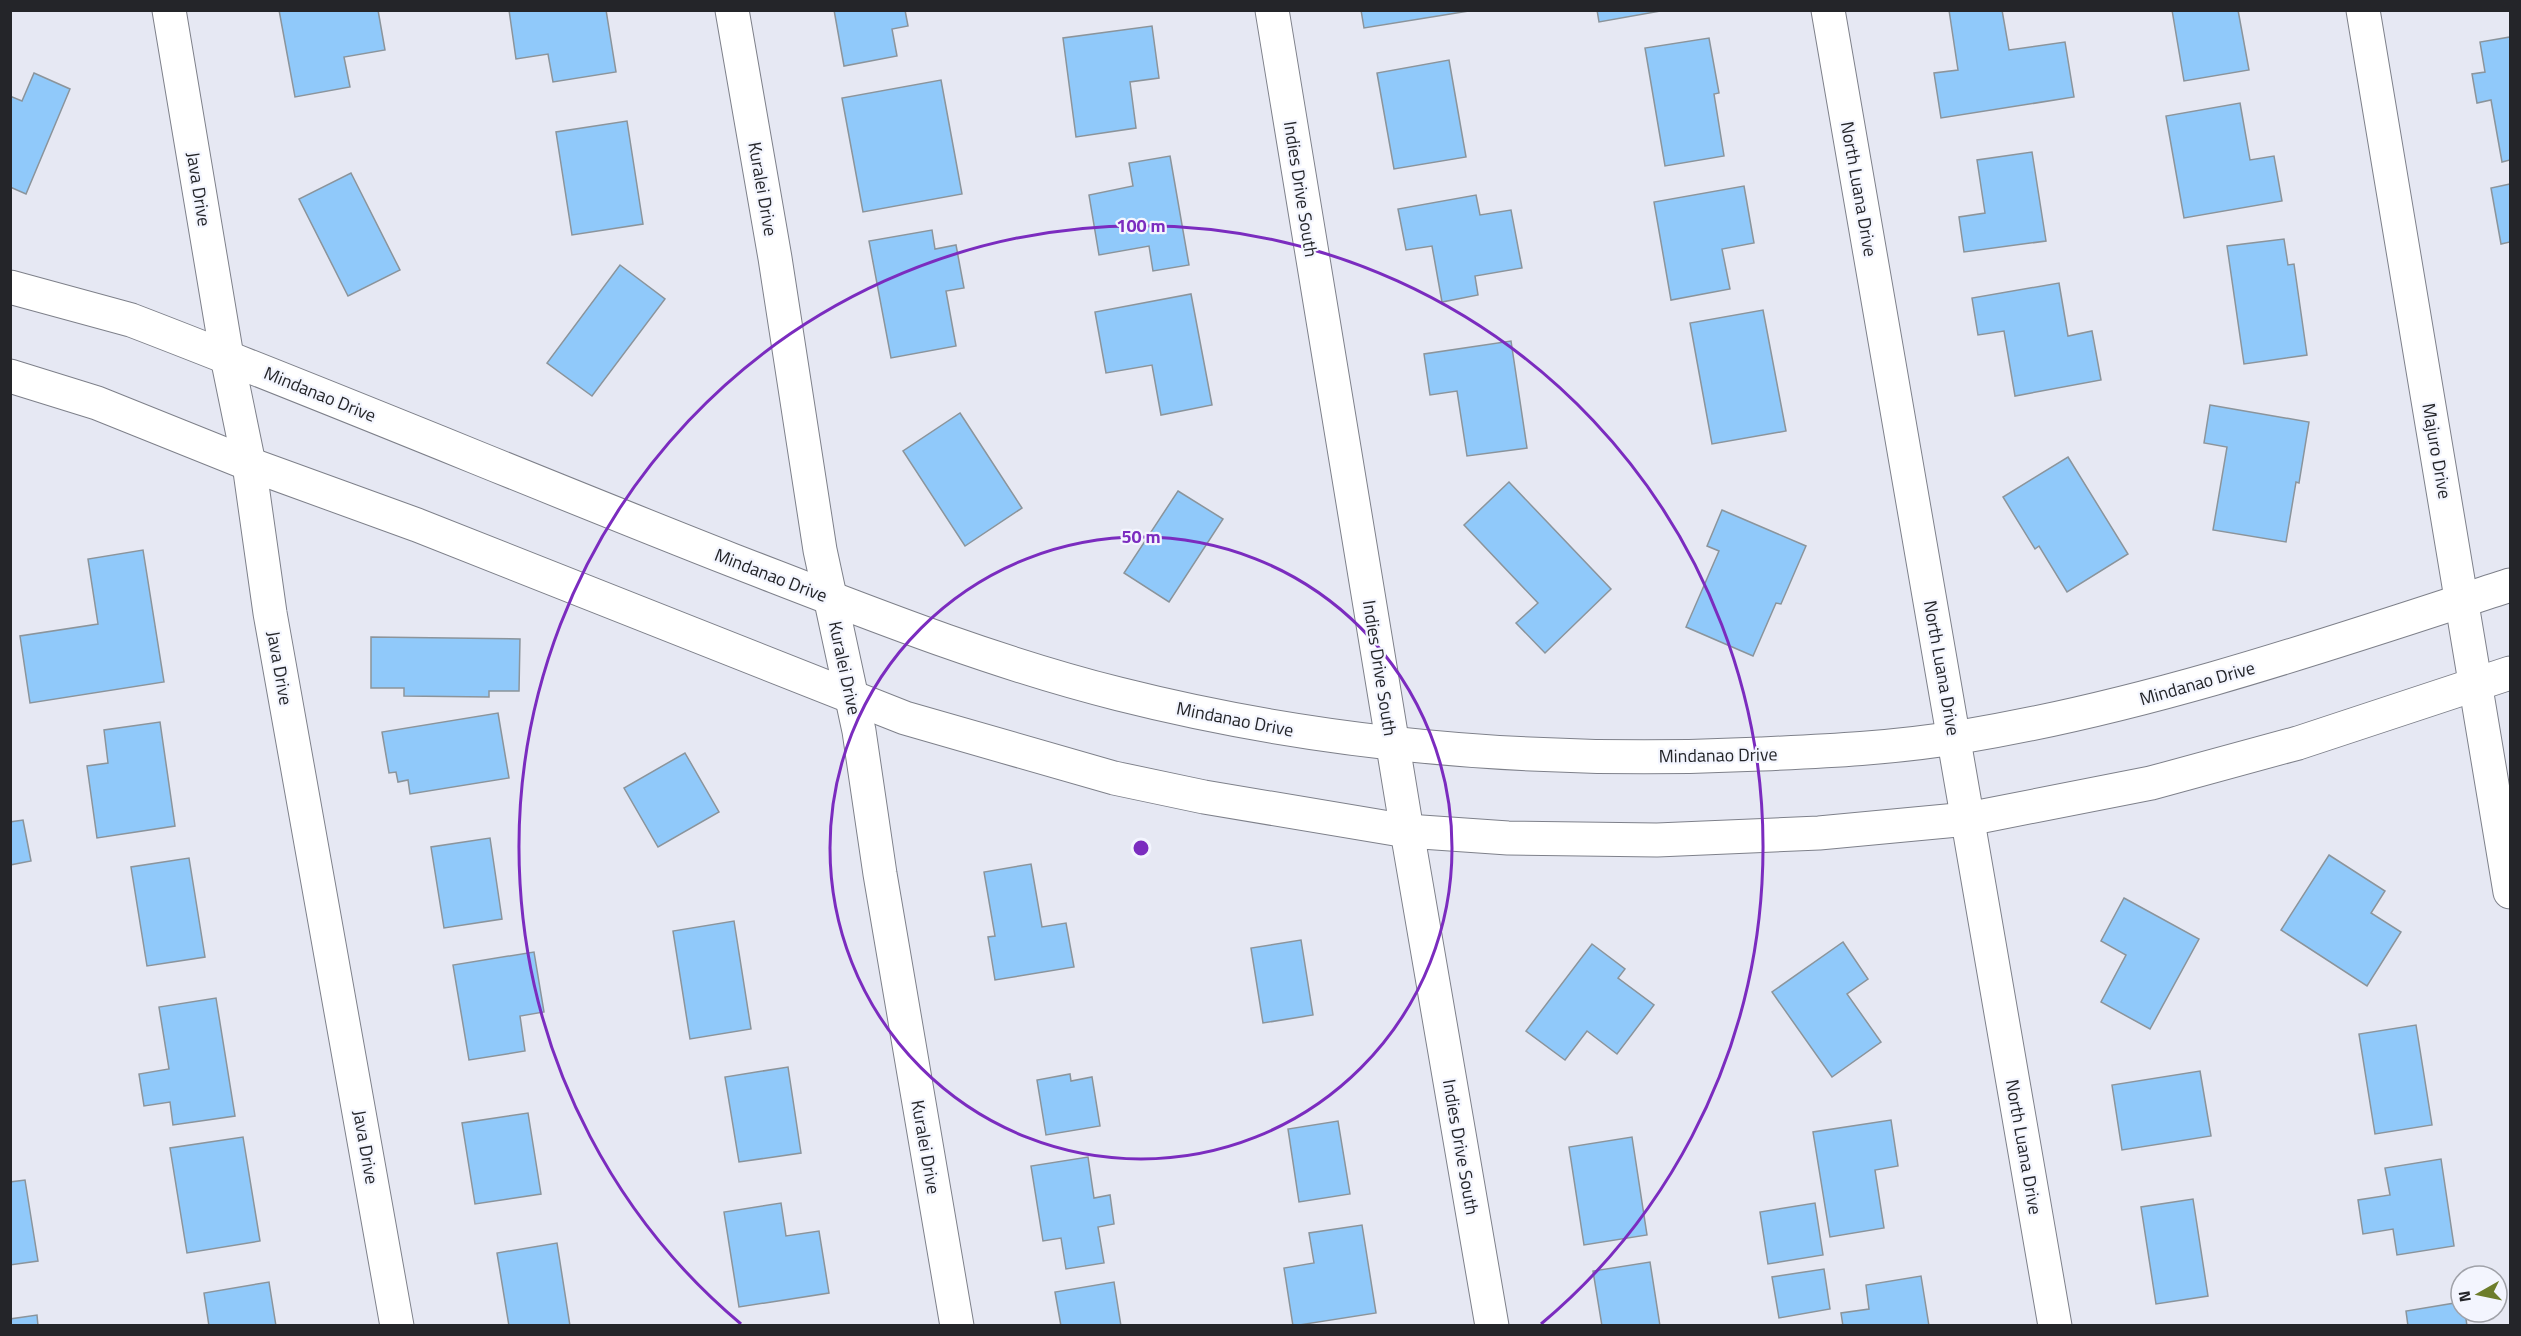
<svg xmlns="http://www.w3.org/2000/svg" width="2521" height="1336" font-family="'Titillium Web',sans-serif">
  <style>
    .building { fill: #90c9fa; stroke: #8b949b; stroke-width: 1.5 }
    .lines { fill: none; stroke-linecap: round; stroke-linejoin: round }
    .minor-casing { stroke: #7e808a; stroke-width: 35 }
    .minor { stroke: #fff; stroke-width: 33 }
    .ring { fill: none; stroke: #7b2cbf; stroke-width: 3 }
    .labels { text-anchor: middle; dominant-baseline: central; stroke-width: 4.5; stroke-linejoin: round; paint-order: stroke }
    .street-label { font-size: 18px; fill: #242529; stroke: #f3f5fe }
    .centre { fill: #7b2cbf; stroke: #f3f5fe; stroke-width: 3 }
    .ring-label { font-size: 18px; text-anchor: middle; font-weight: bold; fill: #7b2cbf; stroke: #f3f5fe; stroke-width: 4.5; stroke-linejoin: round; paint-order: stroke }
  </style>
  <rect width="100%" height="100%" fill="#e6e8f3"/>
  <g class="building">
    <path d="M279 10H378L385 50 344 57 350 87 295 97Z"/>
    <path d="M509 10H606L616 72 553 82 548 54 516 59Z"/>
    <path d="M834 10H905L908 26 892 29 897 56 844 66Z"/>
    <path d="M1361 10H1475L1364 28Z"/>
    <path d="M1597 10H1666L1599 22Z"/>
    <path d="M1949 10H2002L2009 50 2065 42 2074 97 1941 118 1934 73 1958 70Z"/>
    <path d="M2172 10H2238L2249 70 2184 81Z"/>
    <path d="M1152 26 1159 78 1130 82 1136 128 1076 137 1063 38Z"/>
    <path d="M2510 37V160L2502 162 2491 100 2477 103 2472 74 2485 72 2480 42Z"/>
    <path d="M1709 38 1719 93 1714 94 1724 156 1665 166 1645 48Z"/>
    <path d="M1449 60 1466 157 1394 169 1377 73Z"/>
    <path d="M34 73 70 89 26 194 10 187V96L22 101Z"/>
    <path d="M941 80 962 194 863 212 842 98Z"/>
    <path d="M2240 103 2250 160 2274 156 2282 201 2184 218 2166 116Z"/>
    <path d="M627 121 643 224 572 235 556 132Z"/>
    <path d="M2032 152 2046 241 1964 252 1959 217 1985 213 1977 160Z"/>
    <path d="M1170 156 1189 265 1153 271 1149 246 1099 255 1089 195 1133 186 1129 163Z"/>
    <path d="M351 173 400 270 348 296 299 199Z"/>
    <path d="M2510 184V242L2501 244 2491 188Z"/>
    <path d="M1744 186 1754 243 1722 249 1730 289 1671 300 1654 202Z"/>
    <path d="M1476 195 1480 215 1511 210 1522 268 1475 276 1478 295 1442 302 1432 246 1406 250 1398 209Z"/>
    <path d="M932 230 935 249 956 245 964 288 946 291 956 346 891 358 869 241Z"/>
    <path d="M2284 239 2288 265 2294 264 2307 355 2244 364 2227 246Z"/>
    <path d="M620 265 665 299 592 396 547 363Z"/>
    <path d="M2059 283 2068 336 2092 331 2101 380 2015 396 2004 331 1978 335 1972 298Z"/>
    <path d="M1191 294 1212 405 1161 415 1152 365 1106 373 1095 312Z"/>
    <path d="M1763 310 1786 431 1712 444 1690 323Z"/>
    <path d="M1511 341 1527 448 1467 456 1457 391 1430 395 1424 354Z"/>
    <path d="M2210 405 2309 422 2299 483 2296 482 2286 542 2213 530 2227 447 2204 443Z"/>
    <path d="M960 413 1022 508 965 546 903 451Z"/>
    <path d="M2068 457 2128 554 2067 592 2039 546 2035 549 2003 497Z"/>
    <path d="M1509 482 1611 589 1545 653 1516 623 1538 603 1464 525Z"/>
    <path d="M1178 491 1223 519 1169 602 1124 573Z"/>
    <path d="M1722 510 1806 546 1781 604 1776 603 1753 656 1686 627 1719 551 1707 546Z"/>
    <path d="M143 550 164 682 30 703 20 636 98 624 88 559Z"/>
    <path d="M371 637 520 639 519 691H489V697L404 696V688H371Z"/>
    <path d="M498 713 509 778 410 794 408 780 398 782 396 772 389 773 382 732Z"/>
    <path d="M160 722 175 826 97 838 87 766 108 763 104 730Z"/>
    <path d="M685 753 719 812 658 847 624 788Z"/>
    <path d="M23 820 31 861 10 865V822Z"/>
    <path d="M490 838 502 919 444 928 431 847Z"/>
    <path d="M2329 855 2385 891 2371 913 2401 932 2367 986 2281 930Z"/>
    <path d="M189 858 205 957 147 966 131 867Z"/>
    <path d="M1031 864 1042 927 1066 923 1074 967 995 980 988 937 995 936 984 872Z"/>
    <path d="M2124 898 2199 939 2150 1029 2101 1002 2126 955 2101 941Z"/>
    <path d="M734 921 751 1029 690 1039 673 931Z"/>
    <path d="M1301 940 1313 1015 1263 1023 1251 948Z"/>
    <path d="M1843 942 1868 979 1847 994 1881 1042 1832 1077 1772 992Z"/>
    <path d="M1592 944 1625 969 1618 978 1654 1005 1617 1054 1587 1031 1565 1060 1526 1031Z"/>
    <path d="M534 952 544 1012 520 1016 525 1051 469 1060 453 965Z"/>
    <path d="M216 998 235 1116 173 1125 170 1102 144 1106 139 1074 169 1069 159 1007Z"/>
    <path d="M2416 1025 2432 1125 2375 1134 2359 1034Z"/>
    <path d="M788 1067 801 1153 739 1162 725 1077Z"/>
    <path d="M2200 1071 2211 1136 2122 1150 2112 1085Z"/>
    <path d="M1070 1074 1071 1081 1092 1077 1100 1126 1046 1135 1037 1080Z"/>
    <path d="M528 1113 541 1194 475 1204 462 1123Z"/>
    <path d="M1891 1120 1898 1166 1875 1170 1884 1228 1830 1237 1813 1132Z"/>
    <path d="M1338 1121 1350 1194 1299 1202 1288 1129Z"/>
    <path d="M243 1137 260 1241 187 1253 170 1148Z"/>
    <path d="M1632 1137 1647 1235 1584 1245 1569 1147Z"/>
    <path d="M1088 1157 1094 1198 1110 1195 1114 1224 1098 1227 1104 1263 1066 1269 1061 1238 1043 1241 1031 1166Z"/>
    <path d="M2441 1159 2454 1246 2397 1255 2393 1229 2363 1234 2358 1200 2390 1195 2385 1168Z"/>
    <path d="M25 1180 38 1261 10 1265V1182Z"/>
    <path d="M2193 1199 2208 1296 2156 1304 2141 1207Z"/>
    <path d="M781 1203 786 1236 819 1231 829 1293 739 1307 724 1212Z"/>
    <path d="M1815 1203 1823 1255 1768 1264 1760 1212Z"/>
    <path d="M1362 1225 1376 1313 1293 1326 1284 1268 1314 1263 1309 1233Z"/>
    <path d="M557 1243 570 1326H509L497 1253Z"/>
    <path d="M1650 1262 1660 1326H1602L1593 1271Z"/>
    <path d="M1824 1269 1830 1309 1779 1318 1772 1277Z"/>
    <path d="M1921 1276 1929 1326H1843L1841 1313 1869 1309 1866 1285Z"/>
    <path d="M269 1282 276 1326H209L204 1293Z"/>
    <path d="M1114 1282 1121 1326H1061L1055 1292Z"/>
    <path d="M2461 1302V1312H2465L2467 1326H2408L2406 1311Z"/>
    <path d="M37 1315 38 1326H10V1319Z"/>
  </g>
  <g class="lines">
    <g class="minor-casing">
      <g id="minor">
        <path d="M169 10 227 357 249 464 270 613 397 1326"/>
        <path d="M732 10 775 258 820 550 859 731 880 874 957 1326"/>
        <path d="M1272 10 1407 831 1492 1326"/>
        <path d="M1828 10 2055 1326"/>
        <path d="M2363 10 2510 892"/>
        <path d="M10 287 131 320C332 397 531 481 732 560 859 609 987 661 1119 694 1329 747 1546 764 1761 754 1827 751 1894 748 1960 737 2149 706 2329 644 2510 585"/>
        <path d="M10 376 97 403 249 464 417 525 905 718 1114 778 1204 797 1407 831 1508 838 1657 840 1819 833 1968 819 2151 783 2298 743 2510 673"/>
      </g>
    </g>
    <use href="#minor" class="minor"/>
  </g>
  <g class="ring">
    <circle cx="1141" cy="848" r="311"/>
    <path d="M741 1324A622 622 0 1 1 1541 1324"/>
  </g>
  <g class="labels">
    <g class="street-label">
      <text transform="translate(199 189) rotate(81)">Java Drive</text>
      <text transform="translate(763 189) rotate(80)">Kuralei Drive</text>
      <text transform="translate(1301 189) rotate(81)">Indies Drive South</text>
      <text transform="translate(1859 189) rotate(80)">North Luana Drive</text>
      <text transform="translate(320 394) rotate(22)">Mindanao Drive</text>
      <text transform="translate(2437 451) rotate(80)">Majuro Drive</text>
      <text transform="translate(771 575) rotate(21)">Mindanao Drive</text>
      <text transform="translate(280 668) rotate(80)">Java Drive</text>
      <text transform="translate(845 668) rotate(78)">Kuralei Drive</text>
      <text transform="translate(1380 668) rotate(81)">Indies Drive South</text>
      <text transform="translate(1942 668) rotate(80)">North Luana Drive</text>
      <text transform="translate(2197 683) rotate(-16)">Mindanao Drive</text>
      <text transform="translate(1235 719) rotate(11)">Mindanao Drive</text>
      <text transform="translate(1718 755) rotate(-1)">Mindanao Drive</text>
      <text transform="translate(366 1147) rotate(80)">Java Drive</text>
      <text transform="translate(926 1147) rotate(80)">Kuralei Drive</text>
      <text transform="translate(1461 1147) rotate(80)">Indies Drive South</text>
      <text transform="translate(2024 1147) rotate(80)">North Luana Drive</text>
    </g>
  </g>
  <circle cx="1141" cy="848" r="9" class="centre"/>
  <g class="ring-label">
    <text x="1141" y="232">100 m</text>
    <text x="1141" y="543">50 m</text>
  </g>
  <rect width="2521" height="1336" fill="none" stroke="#242529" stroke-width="24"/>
  <g transform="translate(2479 1294) rotate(261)"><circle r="28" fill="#f3f5fe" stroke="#a0a2a9" stroke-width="1.5"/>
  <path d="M0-4.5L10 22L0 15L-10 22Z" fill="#6d7d2b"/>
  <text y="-9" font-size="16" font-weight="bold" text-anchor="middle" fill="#242529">N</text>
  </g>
</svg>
